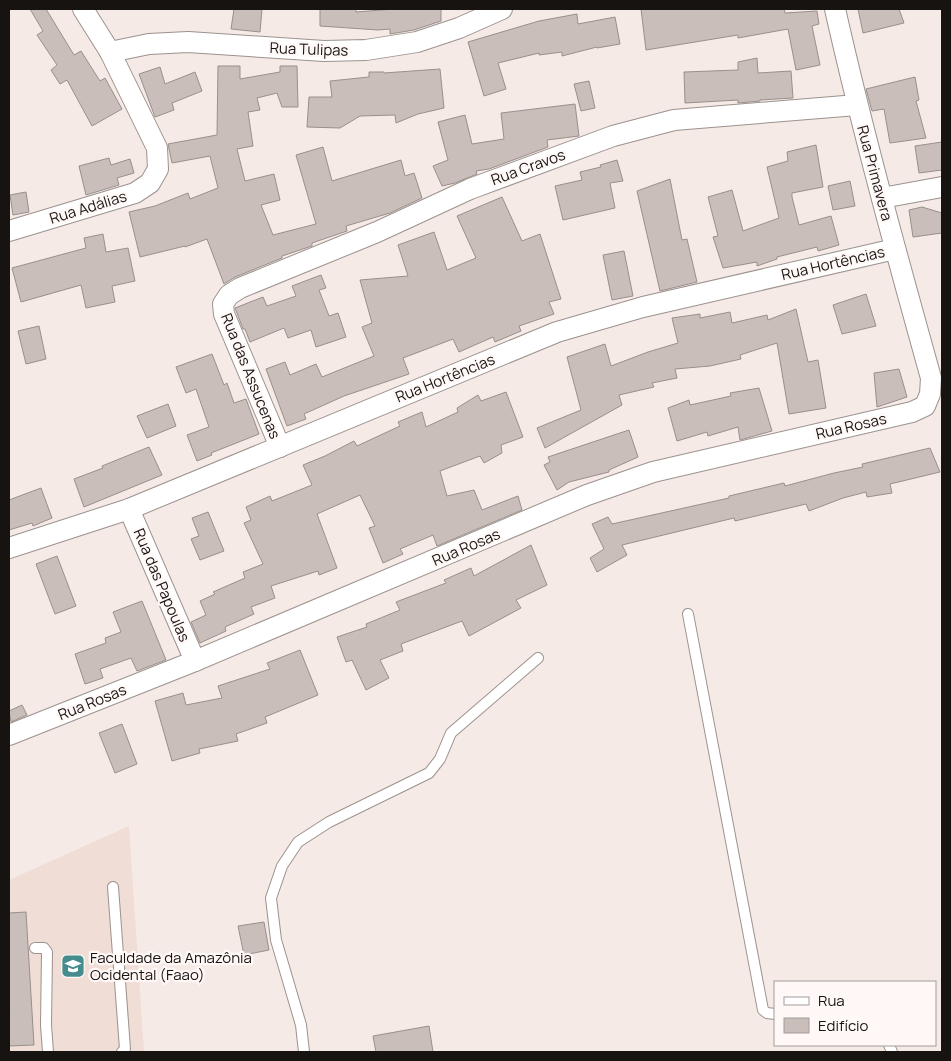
<svg xmlns="http://www.w3.org/2000/svg" width="951" height="1061" font-family="Manrope,sans-serif">
  <style>
    .built { fill: #f0ddd6 }
    .building { fill: #c9beba; stroke: #998f8b }
    .lines { fill: none; stroke-linecap: round; stroke-linejoin: round }
    .lane-casing { stroke: #9c928e; stroke-width: 12 }
    .street-casing { stroke: #9c928e; stroke-width: 22 }
    .path { stroke: #a09895; stroke-width: 3; stroke-dasharray: 5 2.5; stroke-linecap: butt }
    .lane { stroke: #fff; stroke-width: 10 }
    .street { stroke: #fff; stroke-width: 20 }
    .labels { text-anchor: middle; dominant-baseline: central; stroke-width: 4.5; stroke-linejoin: round; paint-order: stroke }
    .street-label { font-size: 15px; fill: #161311; stroke: #fff8f6 }
    .poi-label { font-size: 15px; fill: #161311; stroke: #fff8f6; text-anchor: start }
  </style>
  <rect width="100%" height="100%" fill="#f5eae6"/>
  <path class="built" d="M129 826 144 1052H9V880Z"/>
  <g class="building">
    <path d="M30 9H46L74 55 81 51 100 81 105 78 122 109 92 126 67 80 60 84 51 70 57 65 37 35 43 31Z"/>
    <path d="M234 9H262L260 32 231 29Z"/>
    <path d="M320 9H356V12L394 9H441V21L414 30 390 34V29L378 30 320 26Z"/>
    <path d="M641 9H784L785 13 817 11 819 24 812 26 820 65 796 70 788 29 738 38V35L646 50Z"/>
    <path d="M858 9H899L904 23 863 33Z"/>
    <path d="M577 14 578 24 615 17 620 44 597 48V47L562 56V52L539 55V53L498 63 506 89 484 96 468 42 539 21Z"/>
    <path d="M757 58 758 73 791 71 793 98 760 100V101L738 103V100L685 103 684 72 738 70V62Z"/>
    <path d="M218 66H240V79L280 72V66H297L298 107H282L277 93 257 98 260 110 248 112 253 146 237 149 245 181 274 174 280 200 261 205 273 235 316 224 296 155 323 147 332 181 401 160 405 176 414 173 422 198 390 213 346 226 347 231 312 243V246L282 256V258L235 277 224 284 207 239 185 247V246L140 257 129 212 155 206 188 193 190 199 218 188 210 156 172 163 168 144 217 135Z"/>
    <path d="M160 67 165 84 195 72 202 91 172 103 174 110 155 117 139 74Z"/>
    <path d="M440 69 444 108 418 114 396 123 395 115 360 116 340 128 307 127 309 97H332L330 81 369 77V72H384V73Z"/>
    <path d="M915 77 919 100 916 101 926 138 890 143 884 109 872 111 866 89Z"/>
    <path d="M589 81 595 108 581 111 574 84Z"/>
    <path d="M575 104 579 136 547 140 548 147 489 169 476 171 477 174 455 183 442 186 433 166 448 160 438 122 465 115 472 144 504 139 501 113Z"/>
    <path d="M942 142V170L919 173 915 146Z"/>
    <path d="M816 145 823 187 792 193V197L799 225 831 216 839 245 818 251 817 247 777 257V259L757 266V262L723 268 713 237 718 236 708 197 732 190 743 231 779 218 767 167 788 161 787 152Z"/>
    <path d="M109 158 111 165 130 159 134 173 117 178 119 185 86 195 79 166Z"/>
    <path d="M617 160 623 181 610 183 615 208 563 220 555 186 582 180 580 172 601 167 600 165Z"/>
    <path d="M670 179 682 240 687 239 697 282 660 291 637 191Z"/>
    <path d="M850 181 855 206 833 210 828 186Z"/>
    <path d="M26 192 29 212 13 215 10 195Z"/>
    <path d="M502 197 522 241 540 234 561 299 549 302 554 314 519 326 521 331 495 342 493 337 459 352 453 339 403 358 409 374 344 396 304 414 306 419 287 426 266 369 285 362 290 375 316 364 322 377 374 356 362 327 372 323 360 280 408 276 398 245 434 232 447 270 476 258 457 216Z"/>
    <path d="M922 207 942 213V233L913 237 909 210Z"/>
    <path d="M103 234 106 252 128 248 135 281 112 286 115 302 86 308 81 285 21 302 12 268 86 248 84 238Z"/>
    <path d="M624 251 633 296 612 300 603 255Z"/>
    <path d="M321 275 326 288 319 290 329 316 338 313 346 337 316 347 311 330 288 338 284 328 250 342 245 329H243L235 308 263 297 267 306 296 296 292 286Z"/>
    <path d="M866 294 876 326 842 334 833 305Z"/>
    <path d="M796 309 808 362 818 360 826 408 789 414 777 343 740 355 741 359 710 366 675 369 677 378 652 383 654 387 619 395 622 405 545 448 537 428 581 410 567 357 605 344 611 366 648 352 678 343 672 318 700 314V318L730 312 732 323 767 315 768 320Z"/>
    <path d="M39 326 46 359 26 364 18 331Z"/>
    <path d="M212 354 224 385 227 383 234 403 246 399 259 434 211 453 212 455 197 461 187 435 209 427 196 389 186 393 176 367Z"/>
    <path d="M899 369 907 397 877 407 874 373Z"/>
    <path d="M759 388 772 431 740 440 738 427 708 436 707 432 677 441 668 408 689 400 690 405 731 396 730 393Z"/>
    <path d="M506 392 523 437 501 445 502 453 484 463 480 456 440 471 447 496 474 490 482 510 518 496 522 510 437 546 433 535 400 549 403 554 383 563 369 528 375 526 360 495 317 514 337 568 319 575 318 571 271 586 275 598 251 607 254 614 225 627 226 631 200 643 191 622 206 615 200 601 215 594 213 592 245 578 243 572 263 564 244 523 251 520 246 507 270 496 272 501 312 485 303 465 325 456 354 441 357 446 400 426 398 422 422 412 426 427 458 412 457 408 478 395 481 401Z"/>
    <path d="M168 404 176 426 147 438 137 416Z"/>
    <path d="M629 430 638 457 609 470V472L569 482 557 490 544 465 550 462 548 457Z"/>
    <path d="M149 447 162 475 84 507 74 479 103 468 102 466Z"/>
    <path d="M930 448 940 472 890 484 892 493 867 497 866 492 843 498 809 511 806 504 735 521 734 518 622 545 627 555 597 572 590 558 604 549 592 524 608 517 612 524 729 498V496L784 483 785 486 834 473 863 467 862 464Z"/>
    <path d="M41 488 52 518 33 526 32 523 9 530V500Z"/>
    <path d="M208 512 224 551 200 560 191 539 199 536 192 518Z"/>
    <path d="M531 545 547 585 516 600 521 608 469 636 462 621 401 644 403 651 380 660 389 678 366 690 352 660 346 662 337 637 367 627 366 624 400 610 396 602 446 583 444 580 471 568 474 576Z"/>
    <path d="M57 556 76 606 55 614 36 564Z"/>
    <path d="M142 601 166 660 137 671 131 658 100 669 103 678 85 684 75 654 106 643 105 638 121 632 113 612Z"/>
    <path d="M300 650 318 695 265 717 267 723 236 734 238 741 199 749 200 753 172 761 155 701 183 693 186 705 222 698 218 686 270 669 267 663Z"/>
    <path d="M22 705 27 715 11 722 9 711Z"/>
    <path d="M122 724 137 764 115 773 99 733Z"/>
    <path d="M26 912 34 1045 9 1046V913Z"/>
    <path d="M264 922 269 950 244 955 238 926Z"/>
    <path d="M429 1026 433 1052H376L373 1036Z"/>
  </g>
  <g class="lines">
    <g class="lane-casing">
      <g id="lane">
        <path d="M688 614 763 1010 767 1013 775 1014"/>
        <path d="M113 887 125 1049 122 1052"/>
        <path d="M35 948H44L47 952 46 1025 48 1052"/>
        <path d="M889 1045 892 1052"/>
        <path d="M304 1052 301 1025 276 940 271 898 282 866 298 842 329 822 429 773 440 759 451 733 538 658"/>
      </g>
    </g>
    <g class="street-casing">
      <g id="street">
        <path d="M110 52 149 44 188 42 324 51 366 50 417 42 459 28 502 9"/>
        <path d="M882 198 942 187"/>
        <path d="M9 231 135 193 150 183 158 169 157 148 110 52 83 9"/>
        <path d="M280 447 224 314 223 304 229 295 240 288 377 232 470 189 613 136 674 120 857 105"/>
        <path d="M129 509 195 661"/>
        <path d="M9 548 129 509 557 332 643 307 895 249"/>
        <path d="M9 735 195 661 587 495 653 472 912 412 925 406 930 394 931 378C897 256 863 133 835 9"/>
      </g>
    </g>
    <path class="path" d="M9 1012V1013"/>
    <use href="#lane" class="lane"/>
    <use href="#street" class="street"/>
  </g>
  <defs>
    <g id="university-square" transform="scale(1.25)"><rect x="-9" y="-9" width="18" height="18" rx="4" fill="#458c8e" stroke="#fff8f6"/><path d="M0-5L7-2L0 1L-7-2ZM-4 1L0 2.5L4 1V4Q0 6-4 4Z" fill="#fff"/></g>
  </defs>
  <g fill-rule="evenodd">
    <use href="#university-square" x="73" y="966"/>
  </g>
  <g class="labels">
    <g class="street-label">
      <text transform="translate(309 49) rotate(2)">Rua Tulipas</text>
      <text transform="translate(528 167) rotate(-20)">Rua Cravos</text>
      <text transform="translate(875 173) rotate(75)">Rua Primavera</text>
      <text transform="translate(88 207) rotate(-17)">Rua Adálias</text>
      <text transform="translate(833 263) rotate(-13)">Rua Hortências</text>
      <text transform="translate(251 376) rotate(68)">Rua das Assucenas</text>
      <text transform="translate(445 378) rotate(-22)">Rua Hortências</text>
      <text transform="translate(851 426) rotate(-13)">Rua Rosas</text>
      <text transform="translate(466 547) rotate(-23)">Rua Rosas</text>
      <text transform="translate(162 585) rotate(67)">Rua das Papoulas</text>
      <text transform="translate(92 702) rotate(-22)">Rua Rosas</text>
    </g>
    <g class="poi-label">
      <text x="90" y="957">Faculdade da Amazônia<tspan x="90" dy="17">Ocidental (Faao)</tspan></text>
    </g>
  </g>
  <rect width="951" height="1061" fill="none" stroke="#161311" stroke-width="20"/>
  <rect x="774" y="981" width="162" height="65" fill="#fff8f6" stroke="#a29c9a"/>
  <rect x="784" y="997" width="25" height="8" fill="#ffffff" stroke="#a29c9a"/>
  <text x="818" y="1006" font-size="15" fill="#161311">Rua</text>
  <rect x="784" y="1018" width="25" height="15" fill="#c9beba" stroke="#a29c9a"/>
  <text x="818" y="1031" font-size="15" fill="#161311">Edifício</text>
</svg>
